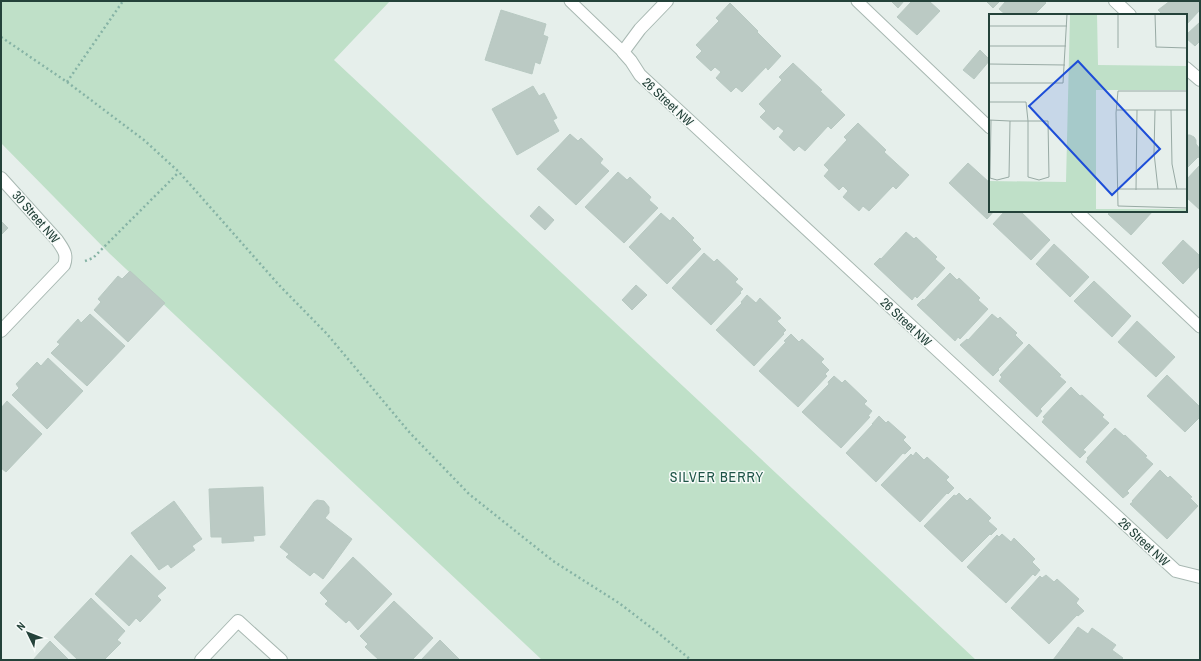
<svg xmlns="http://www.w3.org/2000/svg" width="1201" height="661" font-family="'Archivo Narrow',sans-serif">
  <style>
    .green { fill: #bfe0c8 }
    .building { fill: #bbcac4; stroke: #b8c9c2 }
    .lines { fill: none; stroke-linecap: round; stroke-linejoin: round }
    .lane-casing { stroke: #a8b8b2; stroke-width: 13 }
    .street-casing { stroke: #a8b8b2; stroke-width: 14 }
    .path { stroke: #86b3a5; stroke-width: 2.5; stroke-dasharray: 2 3; stroke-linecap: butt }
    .lane { stroke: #fff; stroke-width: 11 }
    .street { stroke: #fff; stroke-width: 12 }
    .labels { text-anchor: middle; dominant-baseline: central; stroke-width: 3; stroke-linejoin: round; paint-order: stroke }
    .street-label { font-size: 13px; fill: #24423a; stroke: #f7fbf9 }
    .neighbourhood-label { font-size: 14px; letter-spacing: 1px; fill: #1f5548; stroke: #f7fbf9 }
    .inset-road { fill: none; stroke: #98aaa4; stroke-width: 1 }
    .view { fill: #1d4ed8; fill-opacity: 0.15; stroke: #1d4ed8; stroke-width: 2 }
    .inset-edge { fill: none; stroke: #24423a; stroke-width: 2 }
  </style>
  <rect width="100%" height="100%" fill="#e6efeb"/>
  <path class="green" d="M1 1H390L334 60 976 660H542L109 253 1 143Z"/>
  <g class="building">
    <path d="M891 1H904L898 8Z"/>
    <path d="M912 1H929L940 11 917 35 897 17Z"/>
    <path d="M986 1H1000L993 8Z"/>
    <path d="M1006 1H1044L1046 3 1034 15H1006L999 9Z"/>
    <path d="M1170 1H1200V10L1186 25V15H1163L1158 10Z"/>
    <path d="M730 3 758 31 757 32 781 56 768 70 766 67 742 92 736 87 731 92 716 78 721 72 715 67 711 71 696 57 702 51 696 45 719 21 716 18Z"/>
    <path d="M501 10 546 24 543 35 548 37 540 64 535 62 532 74 485 60Z"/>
    <path d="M1200 22V41L1195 46 1186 38V35Z"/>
    <path d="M980 50 990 60 974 79 963 70Z"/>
    <path d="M793 63 822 90 820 91 845 115 831 129 828 126 805 151 799 146 794 151 779 137 784 131 778 126 774 130 760 117 766 111 759 104 782 80 779 77Z"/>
    <path d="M533 86 539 96 544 93 557 118 553 120 559 131 517 155 492 109Z"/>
    <path d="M858 123 886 150 884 152 909 175 896 189 893 186 869 211 863 206 859 211 843 197 848 191 843 186 839 190 824 176 829 170 824 165 847 140 844 137Z"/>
    <path d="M570 134 578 141 581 138 603 159 600 163 609 171 576 205 537 169Z"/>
    <path d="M1186 135H1190L1194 137 1196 140V144L1200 149V158L1198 157 1186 169Z"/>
    <path d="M968 163 990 183V211H994L987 219 949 183Z"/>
    <path d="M1200 165V210L1186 197V180Z"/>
    <path d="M618 172 627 180 630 177 651 197 649 200 658 208 624 243 585 207Z"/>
    <path d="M539 206 554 220 545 230 530 216Z"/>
    <path d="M1005 211H1020L1050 240 1031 260 993 224Z"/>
    <path d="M1111 211H1153L1131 235 1108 214Z"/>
    <path d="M661 213 670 221 673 217 694 238 692 240 701 249 667 284 629 247Z"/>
    <path d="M1 221 8 228 1 235Z"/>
    <path d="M906 232 914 239 916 237 937 257 935 259 945 268 917 298 915 296 912 300 874 264 880 258 881 259Z"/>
    <path d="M1183 240 1200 256V266L1183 284 1162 263Z"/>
    <path d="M1054 244 1089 277 1070 297 1036 264Z"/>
    <path d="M704 253 714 262 717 259 738 279 735 282 743 289 740 292 741 293 711 325 672 288Z"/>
    <path d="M130 271 165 303 128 342 94 310 101 302 98 299 118 276 122 279Z"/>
    <path d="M950 273 957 280 959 278 980 298 978 300 988 309 960 339 958 337 955 341 917 305 923 299 924 300Z"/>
    <path d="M1094 281 1131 316 1112 337 1074 301Z"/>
    <path d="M636 285 647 295 632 310 622 300Z"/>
    <path d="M747 295 756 303 760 298 781 318 777 321 786 330 783 333 784 334 754 366 716 330 742 303 741 302Z"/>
    <path d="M90 314 125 346 87 386 51 353 60 344 57 342 78 319 81 323Z"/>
    <path d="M992 314 998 319 1000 317 1017 333 1015 335 1023 343 998 369 999 370 993 376 960 345 967 339 968 340Z"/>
    <path d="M1137 321 1175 357 1156 377 1118 342Z"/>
    <path d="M791 334 799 342 802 339 824 359 821 362 829 370 825 374 827 376 798 407 759 371 786 342 784 341Z"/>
    <path d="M1029 344 1061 375 1059 376 1066 382 1040 409 1042 411 1037 417 999 381 1002 377 1000 375Z"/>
    <path d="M48 358 83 391 47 429 12 395 19 388 16 384 37 362 41 366Z"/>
    <path d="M1167 375 1200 407V417L1185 432 1147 396Z"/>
    <path d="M834 376 842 383 845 380 867 401 864 404 872 411 868 416 870 417 841 448 802 412 829 384 828 382Z"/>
    <path d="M1071 387 1080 396 1082 395 1104 415 1102 417 1109 423 1083 450 1086 452 1080 458 1042 422 1045 418 1043 417Z"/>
    <path d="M7 401 42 434 6 472 1 468V408Z"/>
    <path d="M879 416 886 423 888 421 906 437 903 440 911 448 905 454 903 453 876 482 846 453 873 424H872Z"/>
    <path d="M1115 428 1124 436 1125 435 1147 456 1145 457 1153 464 1127 491 1129 493 1123 498 1086 462 1088 459 1087 458Z"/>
    <path d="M916 452 924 460 927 457 949 477 946 480 954 488 948 494 947 493 920 522 881 485 911 454 913 456Z"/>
    <path d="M1160 470 1168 478 1170 476 1192 497 1190 498 1198 506 1167 539 1130 504 1133 502 1132 501Z"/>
    <path d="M263 487 265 535 253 536 254 541 222 543V537H211L209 489Z"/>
    <path d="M959 493 967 501 970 498 991 518 988 521 997 529 991 535 990 534 962 562 924 526 954 495 956 496Z"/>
    <path d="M317 500 324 501 329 507V513L325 518 352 539 323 579 314 572 310 576 286 557 289 554 280 547 314 502Z"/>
    <path d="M174 501 202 539 192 546 195 550 171 568 168 564 159 570 131 533Z"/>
    <path d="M1002 534 1011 542 1014 538 1035 559 1032 562 1040 570 1035 576 1033 574 1006 603 967 567 997 535 999 537Z"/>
    <path d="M131 555 166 588 157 596 161 600 140 622 136 618 129 626 95 594Z"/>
    <path d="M353 557 392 594 358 630 349 620 346 623 325 604 328 601 320 593Z"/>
    <path d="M1046 575 1054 582 1057 579 1079 599 1076 603 1084 611 1078 616 1077 615 1049 644 1011 608 1040 576 1042 578Z"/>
    <path d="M91 598 125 631 117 640 121 643 104 660H78L54 637Z"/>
    <path d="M394 601 433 638 412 660H379L365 647 368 644 360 636Z"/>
    <path d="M1078 627 1088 634 1092 628 1116 645 1112 650 1123 658 1121 660H1053Z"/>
    <path d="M440 640 460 660H421Z"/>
    <path d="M50 641 69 660H33Z"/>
  </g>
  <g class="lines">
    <g class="lane-casing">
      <g id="lane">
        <path d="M570 1 623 52"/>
        <path d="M857 1 990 128"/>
        <path d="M1077 211 1200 327"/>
      </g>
    </g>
    <g class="street-casing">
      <g id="street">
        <path d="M667 1 640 29 623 52 631 61 640 75 1176 571 1200 577"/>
        <path d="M1115 1 1130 15"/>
        <path d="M1186 68 1200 80"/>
        <path d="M1 178 57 240C63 249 68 254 64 265L1 331"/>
        <path d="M201 660 238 621 281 660"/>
      </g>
    </g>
    <g class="path">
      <path d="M1 37 67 82 144 140 179 172 279 285 327 334 410 433 469 494 553 561 619 603 657 632 691 660"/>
      <path d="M67 82 123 1"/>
      <path d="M85 261 93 258 179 172"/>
    </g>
    <use href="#lane" class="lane"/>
    <use href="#street" class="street"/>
  </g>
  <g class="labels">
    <g class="street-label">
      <text transform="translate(668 102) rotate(43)">26 Street NW</text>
      <text transform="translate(36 217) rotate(49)">30 Street NW</text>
      <text transform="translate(906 322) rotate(43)">26 Street NW</text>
      <text transform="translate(1144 542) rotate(43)">26 Street NW</text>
    </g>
    <g class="neighbourhood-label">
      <text x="717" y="477">SILVER BERRY</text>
    </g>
  </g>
  <g transform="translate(989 14)">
    <rect width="198" height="198" fill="#e6efeb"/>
    <path d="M81 0H108L109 51 198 52V76H107V195H198V198H0V167L77 168Z" fill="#bfe0c8"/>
    <path class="inset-road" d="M166 0 167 33 198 34M0 12H78M0 32H77M129 34V0M0 50 76 51M0 69H74L78 0M198 77H129L127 99 129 192 198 194M0 88H37L39 107V163L50 166 60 163 59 107H21L0 106M128 96H198M166 96 165 139 169 175M182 96 183 150 188 175M2 106 1 164 8 166 20 163 21 107M129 175H198M147 176 148 96"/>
    <path class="view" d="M89 47 171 135 123 181 40 92Z"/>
    <rect width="198" height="198" class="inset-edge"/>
  </g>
  <rect width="1201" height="661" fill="none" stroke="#24423a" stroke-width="4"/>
  <g transform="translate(28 633) rotate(313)" stroke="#f7fbf9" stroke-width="3" paint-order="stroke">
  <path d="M0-3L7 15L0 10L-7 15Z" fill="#24423a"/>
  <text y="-6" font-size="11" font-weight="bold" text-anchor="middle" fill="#24423a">N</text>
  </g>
</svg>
